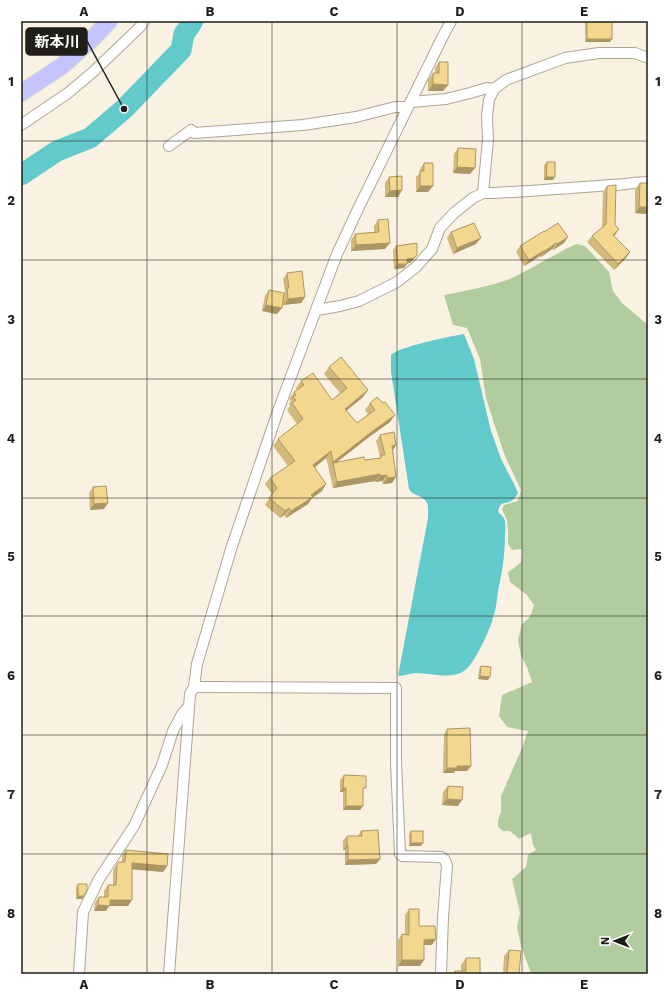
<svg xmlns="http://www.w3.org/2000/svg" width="669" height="995" font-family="'Work Sans','Noto Sans JP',sans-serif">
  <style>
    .green { fill: #b1cda0 }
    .water { fill: #63cacc }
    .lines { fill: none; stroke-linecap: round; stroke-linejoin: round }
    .river { stroke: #63cacc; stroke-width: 21 }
    .minor-casing { stroke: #ada696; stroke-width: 12 }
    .primary-casing { stroke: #d7d6d5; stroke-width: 18 }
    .minor { stroke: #fff; stroke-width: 10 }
    .primary { stroke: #c5c4fe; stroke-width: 16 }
    .wall { fill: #d2b97b }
    .shaded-wall { fill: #ab9664 }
    .building { fill: #f4d78f; stroke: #ab9664 }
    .grid { fill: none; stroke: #201e18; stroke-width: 1; stroke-opacity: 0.55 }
    .leader { fill: none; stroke: #201e18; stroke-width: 1.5 }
    .callout-dot { fill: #201e18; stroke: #fff; stroke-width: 1.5 }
    .callout { fill: #201e18; stroke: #201e18; stroke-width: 1.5 }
    .callout-label { font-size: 15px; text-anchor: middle; font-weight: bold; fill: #fff }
    .neatline { fill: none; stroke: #201e18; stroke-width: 1.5 }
    .grid-label { font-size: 13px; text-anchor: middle; font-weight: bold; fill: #201e18 }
  </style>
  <rect width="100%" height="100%" fill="#f9f2e2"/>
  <path class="green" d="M576 244 585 246 609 272 613 291 622 303 648 325V974H531L528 965 521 946 517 927 520 913 512 879 526 867 528 855 536 850 533 845 531 833 519 839 510 831H503L498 827V820L501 812V796L522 748 528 731 507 727 499 716 502 695 532 682 527 667 521 656 518 640 522 624 530 617 534 605 527 595 510 582 508 572 514 568 521 562 522 549 512 550 508 544V533L507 521 502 509 504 505 518 501 521 490 505 456 494 423 486 398 480 359 467 328 453 325 444 295C467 290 495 286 516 276 536 266 555 254 576 244Z"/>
  <path class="water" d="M464 334 474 359 491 431 501 459 514 484 518 493C516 496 514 500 511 501 503 505 500 501 498 512 501 514 504 517 505 521 506 526 505 532 505 536 505 555 502 573 498 591 497 600 496 609 493 618 490 630 474 665 464 671 451 680 431 673 416 673 410 673 405 676 398 676L428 518C428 505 430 501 417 495 413 494 411 492 409 489L391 372V355C397 350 404 349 411 346 429 341 446 337 464 334Z"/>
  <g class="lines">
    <path class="river" d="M21 175 57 151 90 138 124 109 181 50 184 34 193 21"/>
    <g class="minor-casing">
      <g id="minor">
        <path d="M411 102 446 99 470 93 487 88 494 89"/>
        <path d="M21 125 68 93 93 72 140 27 144 21"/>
        <path d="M169 146 191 130 194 133 303 125 356 117 395 107H408"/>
        <path d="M483 193 488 139 487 116 489 100 494 89 506 80 565 58 599 53H635L648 58"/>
        <path d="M317 310 340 306 359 301 397 282 416 267 432 249 440 228 454 213 473 198 483 193H494C533 191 572 188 611 185 624 185 635 182 648 182"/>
        <path d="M194 687 396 688V762L400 854 402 856 441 857 445 860 447 866 443 917 441 974"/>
        <path d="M79 974 83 912 99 879 134 826 162 765 173 731 182 714 189 706"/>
        <path d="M169 974 190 694 194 687 197 664 232 546 278 411 337 254 358 209 442 38 451 21"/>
      </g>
    </g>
    <g class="primary-casing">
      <path id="primary" d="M21 93 62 66 93 38 109 21"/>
    </g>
    <use href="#minor" class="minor"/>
    <use href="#primary" class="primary"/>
  </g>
  <g class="wall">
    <path d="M585 21H612L610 42H585Z"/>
    <path d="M439 62 448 85 443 91H428V80L433 73H435V68Z"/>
    <path d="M458 148 470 174 453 173 454 154Z"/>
    <path d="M547 162 553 180H544V165Z"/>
    <path d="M424 163 433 186 428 192H416V177L420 173V169Z"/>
    <path d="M389 177 402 190 398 197H385V183Z"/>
    <path d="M640 183 646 214 635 213V189Z"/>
    <path d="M607 186 614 236 630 252 626 258 614 270 587 242 592 236 602 228 603 192Z"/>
    <path d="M378 220 385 249 351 251V240L355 234 374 232V226Z"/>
    <path d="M451 232 476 244 453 254 447 238Z"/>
    <path d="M544 232 564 243 553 250 552 249 541 257 540 256 524 266 516 252 520 246Z"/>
    <path d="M648 241V261H647V243Z"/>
    <path d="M396 246 414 259 410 263H407L404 268 394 269 393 250Z"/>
    <path d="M287 273 305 297 301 303 283 305V301L277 314 262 311 265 296 269 290 284 293 285 291 283 279Z"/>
    <path d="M329 367 363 397 346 411 357 423 368 414 365 410 370 403 390 422 369 437 336 463 365 460 379 458 380 457 376 441 380 435 396 445 392 451V483L383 484 382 481 375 482V481L333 488 329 470 330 468 329 469 326 458 315 467 322 491 312 498 308 504 286 518 284 515 280 518 265 505 272 494 265 484 270 478 288 466 273 446 278 439 297 424 287 410 290 406 289 404 291 401 289 399 294 392 297 390 296 388 301 381 332 400 340 393 324 374Z"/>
    <path d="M93 487 104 509 90 510 89 493Z"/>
    <path d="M481 666 488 680 478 679 479 669Z"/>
    <path d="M447 729 471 766 467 771H455L454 773H443L444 734Z"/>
    <path d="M344 775 363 791V806L360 810H343V792H340V780Z"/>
    <path d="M448 786 458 806 442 805 443 792Z"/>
    <path d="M361 831 380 859 376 864 345 865V850H343V841L347 836H358Z"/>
    <path d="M411 831 421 846H409V834Z"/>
    <path d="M126 850 167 866 163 872 132 869 128 906H109L106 911H94L95 902 99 897H104V891L108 885H113V870L119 862H122V856Z"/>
    <path d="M78 884 84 896 82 899H76V887Z"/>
    <path d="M409 909 419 926 432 945H424L420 966H398V940L402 934 405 935V915Z"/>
    <path d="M509 950 519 974H503L504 956Z"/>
    <path d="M466 958 480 974H453L455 971H461V965Z"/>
  </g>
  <g class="shaded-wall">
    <path d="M587 39H612L610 42H585Z"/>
    <path d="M433 84 448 85 443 91H428Z"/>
    <path d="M457 167 475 168 470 174 453 173Z"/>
    <path d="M546 177H555L553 180H544Z"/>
    <path d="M420 186H433L428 192H416Z"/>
    <path d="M402 190 398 197H385L390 191Z"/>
    <path d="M648 206V210L646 214 635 213 639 207Z"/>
    <path d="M619 229 615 235 609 241 613 235Z"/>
    <path d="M568 237 564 243 553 250 557 244Z"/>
    <path d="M481 238 476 244 453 254 457 248Z"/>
    <path d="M390 243 385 249 351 251 356 245Z"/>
    <path d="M556 243 552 249 541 257 545 251Z"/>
    <path d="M545 250 540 256 524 266 529 260Z"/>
    <path d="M630 252 626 258 614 270 618 264Z"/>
    <path d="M417 255 410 263 404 264 407 259Z"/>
    <path d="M398 264H407L404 268 394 269Z"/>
    <path d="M305 297 301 303 283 305 288 299Z"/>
    <path d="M266 305 282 308 277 314 262 311Z"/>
    <path d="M368 390 363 397 340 416 345 409Z"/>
    <path d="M395 415 390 422 369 437 374 430Z"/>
    <path d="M374 430 369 437 333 465V463L329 469 333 462Z"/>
    <path d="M396 445 392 452V446Z"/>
    <path d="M331 451 326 458 309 472 313 465Z"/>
    <path d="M380 474 375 481 333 488 337 482Z"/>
    <path d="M387 475 382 481 375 482 380 476Z"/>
    <path d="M396 477 392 483 383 484 387 478Z"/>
    <path d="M326 484 322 491 312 498 308 504 286 518 291 511 311 495Z"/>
    <path d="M108 503 104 509 90 510 94 504Z"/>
    <path d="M289 508 284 515 280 518 285 511Z"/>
    <path d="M480 676 490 677 488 680 478 679Z"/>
    <path d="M457 766H471L467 771H455L454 773H443L447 768Z"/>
    <path d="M343 788H346L343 792H340Z"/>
    <path d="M447 799 462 800 458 806 442 805Z"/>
    <path d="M346 806H363L360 810H343Z"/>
    <path d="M411 843H423L421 846H409Z"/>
    <path d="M347 845H348L345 850H343Z"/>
    <path d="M380 859 376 864 345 865 348 860Z"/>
    <path d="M132 863 167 866 163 872 128 869Z"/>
    <path d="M78 896H84L82 899H76Z"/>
    <path d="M110 900H132L128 906H109L106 911H94L98 905Z"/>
    <path d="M436 939 432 945H420L424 940Z"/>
    <path d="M402 960H424L420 966H398Z"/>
  </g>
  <g class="building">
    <rect x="587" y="21" width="25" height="18"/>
    <path d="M439 62H448V85L433 84V73H439Z"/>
    <path d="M458 148 476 149 475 168 457 167Z"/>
    <path d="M547 162H555V177H546Z"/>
    <path d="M424 163H433V186H420V171H424Z"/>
    <path d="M402 176V190L390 191 389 177Z"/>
    <path d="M640 183H648V207H639Z"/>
    <path d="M616 185 615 225 619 229 613 235 630 252 618 264 592 236 606 224 607 186Z"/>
    <path d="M388 219 390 243 356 245 355 234 379 232 378 220Z"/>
    <path d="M474 223 481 238 457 248 451 232Z"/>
    <path d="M558 223 568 237 557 244 556 243 545 251V250L529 260 520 246 544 231V232Z"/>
    <path d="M417 243V255L414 258 407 259V264H398L396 246Z"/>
    <path d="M302 271 305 297 288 299 287 288H289L287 273Z"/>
    <path d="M269 290 284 293 282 308 266 305Z"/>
    <path d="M341 357 368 390 345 409 357 423 375 410 370 403 377 397 383 403 385 402 395 415 374 430 333 462 331 451 313 465 326 484 311 495 313 497 291 511 289 508 285 511 269 498 277 488 270 478 295 461 278 439 303 419 292 403 296 400 293 397 296 395 294 392 304 385 301 381 313 373 332 400 347 388 329 367Z"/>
    <path d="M394 432 396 445 392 446 396 477 387 478V475L380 476V474L337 482 333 463 364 457 365 460 381 458V455H385L380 435Z"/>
    <path d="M106 486 108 503 94 504 93 487Z"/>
    <path d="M481 666 491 667 490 677 480 676Z"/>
    <path d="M470 728 471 766H457V768H447V729Z"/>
    <path d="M344 775 366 776V788H363V806H346V788H343Z"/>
    <path d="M448 786 463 787 462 800 447 799Z"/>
    <path d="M378 830 380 859 348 860V845H347V836H362L361 831Z"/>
    <rect x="411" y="831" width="12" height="12"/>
    <path d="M126 850 168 854 167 866 132 863V900H110V906L98 905 99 897H108V885H116L117 864 119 862H125Z"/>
    <path d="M78 884H87V890L84 896H78Z"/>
    <path d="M409 909H419V926H435L436 939 424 940V960H402V934L409 935Z"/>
    <path d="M509 950 521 951 519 974H507Z"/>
    <path d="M466 958H480V974H455V971H466Z"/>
  </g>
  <path class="grid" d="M147 21V974M272 21V974M397 21V974M522 21V974M21 141H648M21 260H648M21 379H648M21 498H648M21 616H648M21 735H648M21 854H648"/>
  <path class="leader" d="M124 109L87 41"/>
  <circle class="callout-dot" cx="124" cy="109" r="4"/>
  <rect class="callout" x="26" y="28" width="61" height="27" rx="4"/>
  <g class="callout-label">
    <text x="57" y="47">新本川</text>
  </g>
  <rect width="669" height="995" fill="none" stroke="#ffffff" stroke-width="44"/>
  <g transform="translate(615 941) rotate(270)" stroke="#ffffff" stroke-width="3" paint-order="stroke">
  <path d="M0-3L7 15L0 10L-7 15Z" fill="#201e18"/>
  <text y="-6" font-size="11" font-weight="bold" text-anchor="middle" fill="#201e18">N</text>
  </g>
  <rect x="22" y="22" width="625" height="951" class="neatline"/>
  <g class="grid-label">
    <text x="84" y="16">A</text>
    <text x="210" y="16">B</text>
    <text x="334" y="16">C</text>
    <text x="460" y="16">D</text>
    <text x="584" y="16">E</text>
    <text x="11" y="86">1</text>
    <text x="658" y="86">1</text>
    <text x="11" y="205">2</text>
    <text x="658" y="205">2</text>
    <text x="11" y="324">3</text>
    <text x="658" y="324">3</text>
    <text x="11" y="443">4</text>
    <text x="658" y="443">4</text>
    <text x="11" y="561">5</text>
    <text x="658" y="561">5</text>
    <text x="11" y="680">6</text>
    <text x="658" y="680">6</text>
    <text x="11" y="799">7</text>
    <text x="658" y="799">7</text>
    <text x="11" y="918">8</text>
    <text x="658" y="918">8</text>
    <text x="84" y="989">A</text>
    <text x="210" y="989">B</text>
    <text x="334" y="989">C</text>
    <text x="460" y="989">D</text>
    <text x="584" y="989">E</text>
  </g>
</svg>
